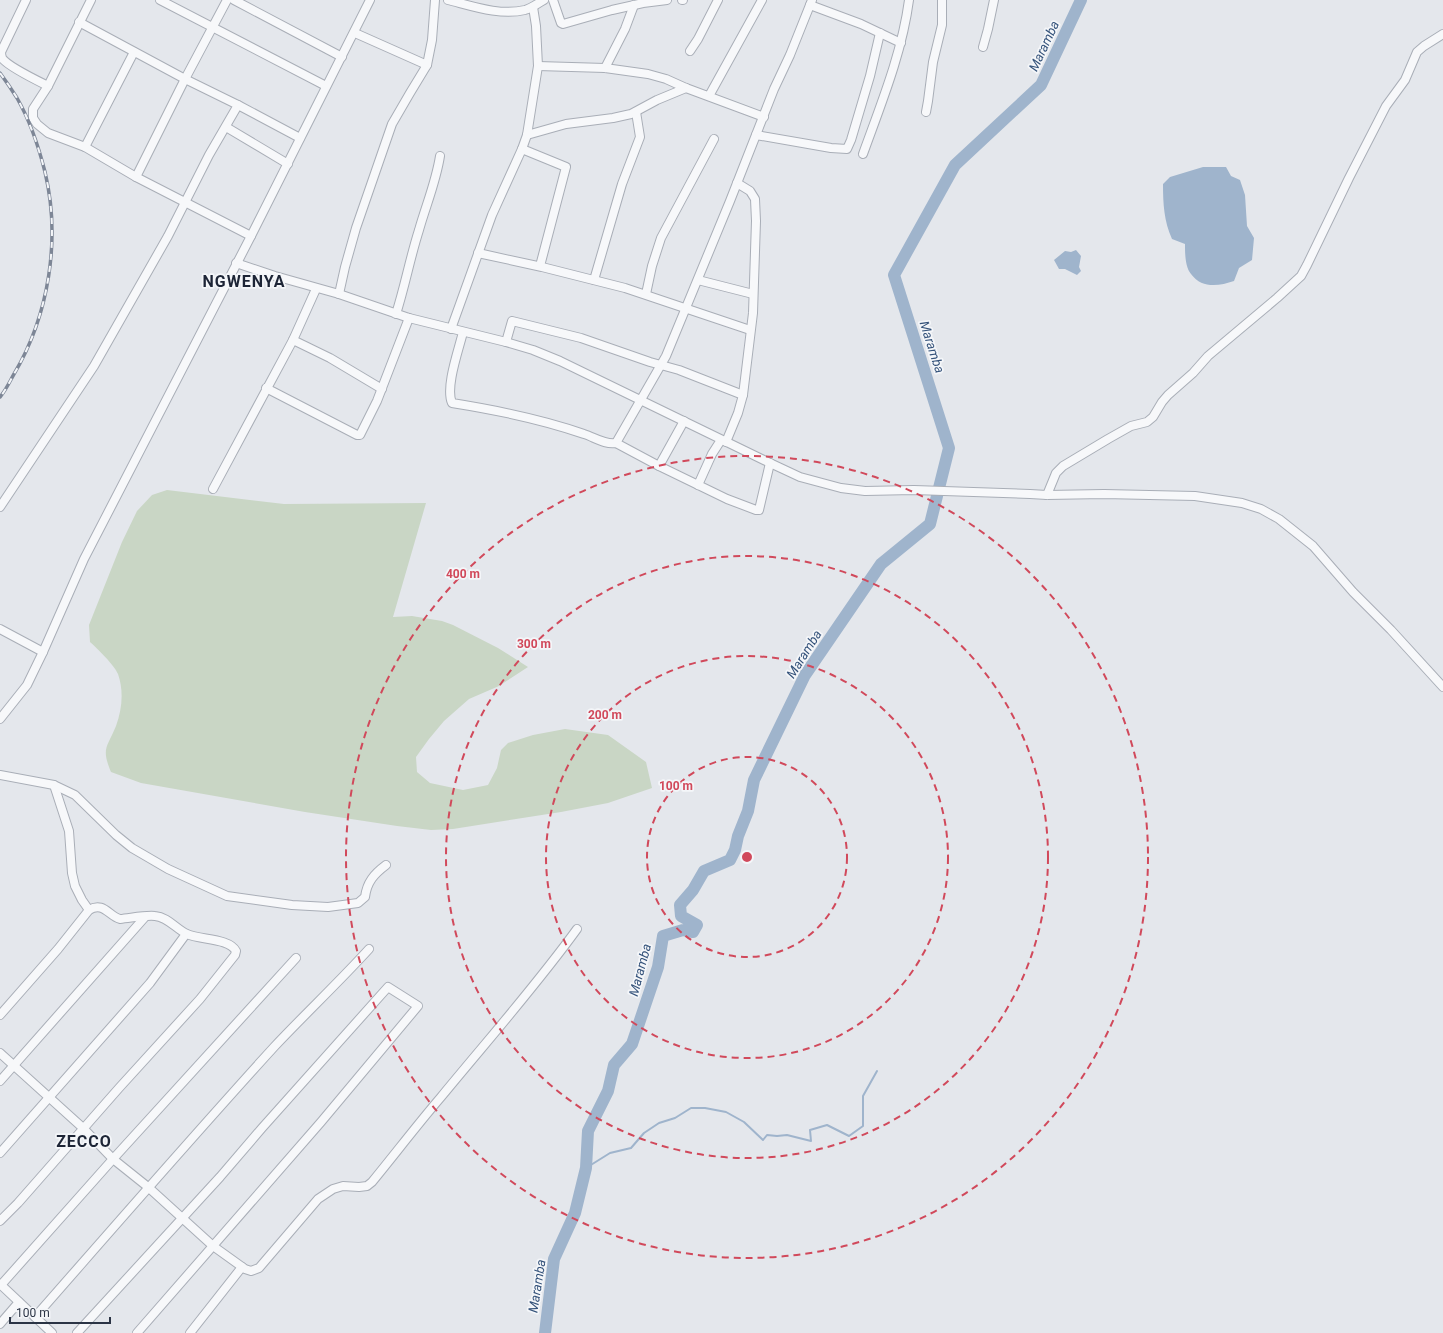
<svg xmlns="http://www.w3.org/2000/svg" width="1443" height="1333" font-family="Roboto,sans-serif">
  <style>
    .green { fill: #c9d6c5 }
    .water { fill: #9fb4cc }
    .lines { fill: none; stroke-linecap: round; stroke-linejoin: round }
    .stream { stroke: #9fb4cc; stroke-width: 2 }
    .river { stroke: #9fb4cc; stroke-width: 12 }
    .minor-casing { stroke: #a9aeb7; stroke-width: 10 }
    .minor { stroke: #f7f8fa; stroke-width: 8 }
    .rail-casing { stroke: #7d8696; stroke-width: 3.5 }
    .rail { stroke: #f4f6f9; stroke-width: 2; stroke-dasharray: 6; stroke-linecap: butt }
    .ring { fill: none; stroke: #d1495b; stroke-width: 2; stroke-dasharray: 7 5 }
    .labels { text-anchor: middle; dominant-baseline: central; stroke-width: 3.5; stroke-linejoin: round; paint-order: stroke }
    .water-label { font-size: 13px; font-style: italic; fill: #34527a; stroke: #f4f6f9 }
    .district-label { font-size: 16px; font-weight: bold; letter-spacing: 1px; fill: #1d2536; stroke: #f4f6f9 }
    .centre { fill: #d1495b; stroke: #f4f6f9; stroke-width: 2 }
    .ring-label { font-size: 12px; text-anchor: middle; font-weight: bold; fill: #d1495b; stroke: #f4f6f9; stroke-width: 3.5; stroke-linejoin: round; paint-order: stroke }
  </style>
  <rect width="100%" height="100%" fill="#e4e7ec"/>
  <path class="green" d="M167 490 284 504 426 503 393 617 412 616 442 621 453 625 498 648 528 667 499 686 469 699 444 721 429 739 416 757 417 772 430 783 463 790 488 785 497 768 501 750 508 743 533 735 565 729 608 735 646 762 652 788 608 803 561 812 453 829 431 830 397 826 305 812 141 783 111 772C101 748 107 748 116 726 122 710 124 691 118 674 115 666 97 648 90 642L89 625 122 542 137 511 152 495Z"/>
  <g class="water">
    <path d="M1203 167H1226L1231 176 1240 180 1245 195 1247 226 1254 238 1252 260 1239 268 1234 281C1219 286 1202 289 1191 274 1185 267 1185 253 1185 244L1172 239C1164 221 1163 204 1163 184L1170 177Z"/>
    <path d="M1076 250 1081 256 1079 267 1081 271 1077 275 1065 269H1059L1054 260 1065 251 1071 252Z"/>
  </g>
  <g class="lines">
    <path class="stream" d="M586 1168 610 1153 631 1148 644 1133 659 1123 675 1118 691 1108H705L726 1112 744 1122 763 1140 767 1135 777 1136 787 1135 811 1141 810 1130 827 1125 849 1136 863 1126V1096L877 1071"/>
    <path class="river" d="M545 1333 554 1259 575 1213 586 1168 588 1131 608 1091 614 1065 632 1044 658 967 663 936 683 930 693 932 697 925 681 916 680 905 693 890 704 871 730 860 735 850 738 836 748 811 754 780 805 675 881 564 930 524 949 448 894 275 955 165 1041 85 1081 0"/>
    <g class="minor-casing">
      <g id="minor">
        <path d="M26 0 1 52C1 55 1 55 2 58 7 66 38 81 48 86"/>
        <path d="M91 0 48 86 33 109V118L37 124 48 133 85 147 136 177 251 236"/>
        <path d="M160 0 326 86"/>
        <path d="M234 0 342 57"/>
        <path d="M448 0C472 6 500 16 525 10 532 8 538 3 544 0"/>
        <path d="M553 0 561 23 563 24 612 10 643 3 667 0"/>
        <path d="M682 0H683"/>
        <path d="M810 5 861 24 901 43"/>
        <path d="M355 33 427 65"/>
        <path d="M983 47 988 29 994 0"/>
        <path d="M690 51 698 39 718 0"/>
        <path d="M538 66 605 68 648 74 666 79 686 88 764 117"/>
        <path d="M605 68 625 29 634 5"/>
        <path d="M709 96 762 0"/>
        <path d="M238 105 300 138"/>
        <path d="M926 112 928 101 933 62 942 25V0"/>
        <path d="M226 127 288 164"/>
        <path d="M527 135 566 124 613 118 631 114 657 100 686 88"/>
        <path d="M756 135 831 148 847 149 851 140 870 76 880 33"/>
        <path d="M85 147 134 52"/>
        <path d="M522 149 566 167 540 266"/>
        <path d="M863 154C881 104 902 53 909 0"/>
        <path d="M136 177 185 79 227 0"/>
        <path d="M478 253 542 267 625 288 750 330"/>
        <path d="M236 263 275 276 339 294 409 318 506 342 533 350 560 361 770 463 800 477 841 488 865 491 914 490 1030 494 1047 495 1104 494 1195 496 1242 503 1261 509 1279 519 1313 546 1353 592 1391 630 1443 687"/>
        <path d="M594 280 622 184 640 137 636 112"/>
        <path d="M698 280 753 294"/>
        <path d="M339 294 345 267 356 228 392 124 410 93 427 65 432 40 435 0"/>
        <path d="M646 294 652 266 661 238 714 139"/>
        <path d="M396 314C405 286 410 258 419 230 426 205 436 182 440 156"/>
        <path d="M451 329 492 215 522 149 527 135 538 66 536 26 533 7"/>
        <path d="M463 332C459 349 445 387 452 403 496 410 541 419 584 434 594 437 605 445 616 443L666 356 730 201 774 89 790 55 812 0"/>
        <path d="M293 340 330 358 382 389"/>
        <path d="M506 342 512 321 581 338 650 362 679 370 743 395"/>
        <path d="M266 388 357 435H360L377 401 409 318"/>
        <path d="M726 442 738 413 743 395 753 313 756 221 755 199 750 191 737 183"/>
        <path d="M616 443 659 466 727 499 756 510H759L770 463"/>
        <path d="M659 466 684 421"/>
        <path d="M698 485 712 454 721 440"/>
        <path d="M213 489 293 340 316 289"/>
        <path d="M1047 495 1056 473 1063 466 1108 439 1131 426 1147 422 1153 417 1162 402 1168 395 1193 373 1208 356 1277 298 1301 276 1307 265 1349 178 1386 106 1405 80 1417 52 1424 46 1443 34"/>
        <path d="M0 507 94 366 168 236 209 155 238 105 185 79 79 22"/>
        <path d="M0 629 43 652"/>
        <path d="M0 719 27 685 43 652 84 559 251 236 370 0"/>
        <path d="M0 775 54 785 75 795 116 835 132 848 168 869 227 896 292 905 328 907 358 903 365 897C367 882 374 874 386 865"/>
        <path d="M54 785 69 831 72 873 75 886 82 900 89 910"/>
        <path d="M0 1015 58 949 89 910C103 901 109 916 120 919 131 918 145 915 155 916 168 917 176 929 187 934 200 940 229 938 236 951L235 955 200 999 119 1088 18 1203 0 1221"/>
        <path d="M0 1053 83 1128 113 1159 148 1187 213 1246 245 1269 251 1271 259 1268 318 1199 333 1189 343 1186 359 1187 367 1186 372 1182C395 1154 417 1125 441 1097 487 1041 535 987 577 929"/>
        <path d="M0 1081 145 917"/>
        <path d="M0 1153 150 983 186 934"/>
        <path d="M0 1284 52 1333"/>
        <path d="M1 1285 113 1159 296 958"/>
        <path d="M35 1317C114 1227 193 1136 274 1047 305 1014 338 983 369 949"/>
        <path d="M0 1324 19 1302"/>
        <path d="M77 1333 220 1177 262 1128 388 987 418 1006 321 1122 137 1333"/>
        <path d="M190 1333 242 1267"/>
      </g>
    </g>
    <use href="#minor" class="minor"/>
    <g class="rail-casing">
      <path id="rail" d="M0 73C6 81 12 90 17 98 29 119 39 148 45 172 61 239 49 315 14 374 10 381 6 390 0 397"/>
    </g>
    <use href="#rail" class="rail"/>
  </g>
  <g class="ring">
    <circle cx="747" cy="857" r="100"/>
    <circle cx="747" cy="857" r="201"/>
    <circle cx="747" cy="857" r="301"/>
    <circle cx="747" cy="857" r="401"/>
  </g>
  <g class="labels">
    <g class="water-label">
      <text transform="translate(1044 46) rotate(-65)">Maramba</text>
      <text transform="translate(932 347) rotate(72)">Maramba</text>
      <text transform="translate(804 654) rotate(-58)">Maramba</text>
      <text transform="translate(640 970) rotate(-75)">Maramba</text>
      <text transform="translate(537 1286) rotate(-81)">Maramba</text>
    </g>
    <g class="district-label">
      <text x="244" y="281">NGWENYA</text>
      <text x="84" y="1141">ZECCO</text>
    </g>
  </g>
  <circle cx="747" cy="857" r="6" class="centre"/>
  <g class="ring-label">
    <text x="463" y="578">400 m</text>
    <text x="534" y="648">300 m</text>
    <text x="605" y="719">200 m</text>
    <text x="676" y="790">100 m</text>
  </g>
  <path d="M10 1317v6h100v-6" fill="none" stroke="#2b3445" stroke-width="2"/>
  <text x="16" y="1317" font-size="12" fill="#2b3445" stroke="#f4f6f9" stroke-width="3" paint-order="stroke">100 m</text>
</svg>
